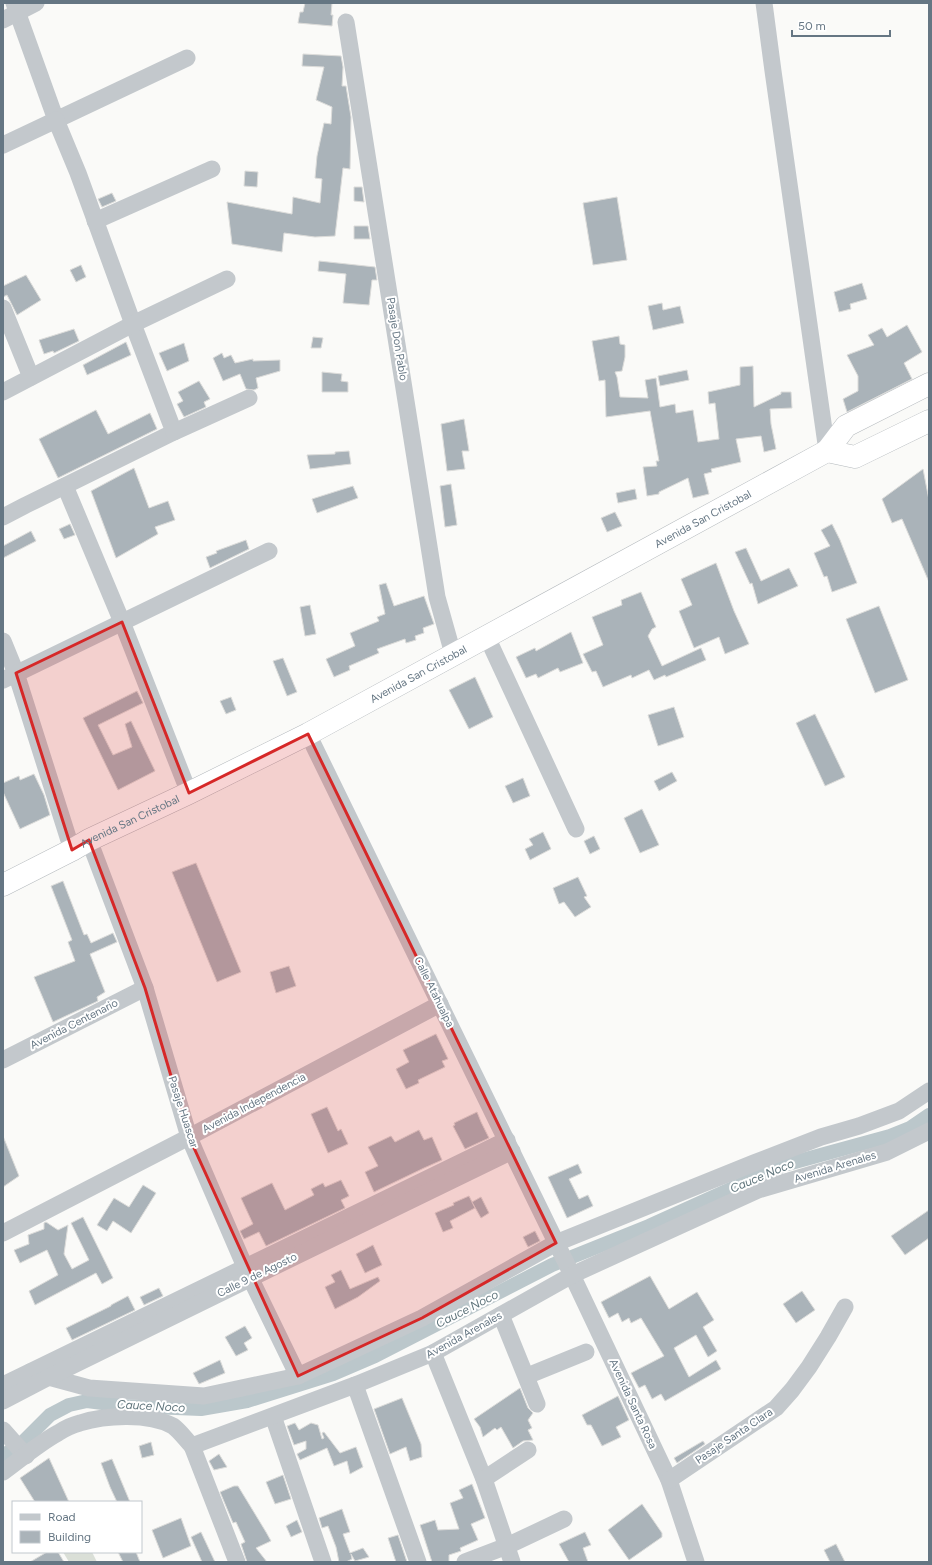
<svg xmlns="http://www.w3.org/2000/svg" width="932" height="1565" font-family="Figtree,sans-serif">
  <style>
    .green { fill: #dadfd7 }
    .lines { fill: none; stroke-linecap: round; stroke-linejoin: round }
    .canal { stroke: #bbc7cb; stroke-width: 14 }
    .building { fill: #aab3b9; stroke: #dcdcda }
    .highway-casing { stroke: #b4b9bd; stroke-width: 23 }
    .minor { stroke: #c3c8cc; stroke-width: 17 }
    .highway { stroke: #fff; stroke-width: 22 }
    .marked { fill: #d62828; fill-opacity: 0.2; stroke: #d62828; stroke-width: 3; stroke-linejoin: round }
    .labels { text-anchor: middle; dominant-baseline: central; stroke-width: 4; stroke-linejoin: round; paint-order: stroke }
    .street-label { font-size: 11px; fill: #657683; stroke: #fff }
    .water-label { font-size: 12px; font-style: italic; fill: #60757c; stroke: #fff }
  </style>
  <rect width="100%" height="100%" fill="#fafaf8"/>
  <path class="green" d="M63 1552H92L97 1562H69Z"/>
  <g class="lines">
    <path class="canal" d="M3 1456 24 1441 50 1415 69 1405 87 1401 126 1406 201 1409 247 1401 333 1374 375 1356 552 1265 649 1226 784 1165 890 1136 910 1128 929 1115"/>
  </g>
  <g class="building">
    <path d="M305 3H332L331 15H333L332 26 298 23 300 12H303Z"/>
    <path d="M303 54 341 56 343 67 342 86H346L351 117 350 169 343 168 335 236 315 237 284 233 282 252 232 244 227 202 292 214 293 197 320 203 322 179 315 178 317 156 324 123 331 124 332 107 316 100 324 67 302 66Z"/>
    <path d="M245 171 258 172 257 187 244 186Z"/>
    <path d="M354 187H362L364 202 354 201Z"/>
    <path d="M112 193 116 201 102 207 98 199Z"/>
    <path d="M617 197 627 260 593 265 583 203Z"/>
    <path d="M354 226H368L370 239H354Z"/>
    <path d="M319 261 375 267 377 280H372L369 305 343 303 346 274 318 271Z"/>
    <path d="M81 265 86 277 76 282 70 270Z"/>
    <path d="M26 275 41 300 17 315 7 295 3 297V286Z"/>
    <path d="M862 283 867 299 850 304 851 309 839 312 834 292Z"/>
    <path d="M662 303 663 310 680 306 684 323 653 330 648 306Z"/>
    <path d="M907 325 922 352 904 363 912 379 847 412 843 399 858 391V376L847 355 874 345 868 335 882 328 887 337Z"/>
    <path d="M74 329 79 341 54 353 53 351 44 354 39 340Z"/>
    <path d="M619 336 620 344 625 345V357L622 371 615 372 617 377 620 397 648 398 645 380 656 378 660 407 675 404 676 413 693 410 698 442 719 439 715 403 709 404 708 392 740 385V367L753 366 754 407 781 394V392H791L792 408 770 409 771 424 776 449 764 452 761 436 736 439 741 462 711 469 712 472 704 474 709 494 693 498 688 478 659 492V494L647 496 643 467 657 466 656 461H659L650 411 606 417 605 380 599 381 592 341Z"/>
    <path d="M313 337 323 338 321 348H311Z"/>
    <path d="M126 342 131 355 87 375 83 365Z"/>
    <path d="M184 343 189 361 167 371 159 353Z"/>
    <path d="M222 353 224 358 231 355 235 363 253 359V361L280 360V371L256 378 258 388 254 390 246 389 240 374 223 381 213 358Z"/>
    <path d="M687 370 689 380 660 386 658 376Z"/>
    <path d="M322 372 342 374 341 381 348 382V392H322Z"/>
    <path d="M199 381 210 399 204 402 206 407 184 417 177 404 183 401 178 392Z"/>
    <path d="M96 410 108 434 150 413 157 429 58 478 39 439Z"/>
    <path d="M464 419 469 451H462L465 469 447 471 441 424Z"/>
    <path d="M349 451 351 464 310 469 307 455 335 454V452Z"/>
    <path d="M134 468 149 508 168 501 175 520 155 527 158 534 116 558 91 491Z"/>
    <path d="M923 469 929 500V582L902 519 892 523 882 499Z"/>
    <path d="M451 484 457 525 445 527 440 486Z"/>
    <path d="M353 486 358 498 317 513 312 499Z"/>
    <path d="M635 489 637 499 618 503 616 493Z"/>
    <path d="M615 512 622 526 607 532 601 518Z"/>
    <path d="M70 524 75 535 64 539 59 529Z"/>
    <path d="M832 524 840 540 857 583 832 592 827 576 824 577 814 553 830 546 821 530Z"/>
    <path d="M31 531 36 541 3 558V546Z"/>
    <path d="M246 540 249 549 210 568 206 557 217 553 216 551Z"/>
    <path d="M746 548 761 581 789 568 798 586 758 604 752 583 750 584 735 552Z"/>
    <path d="M716 563 734 611 749 644 725 654 719 637 694 648 679 611 692 605 681 579Z"/>
    <path d="M386 583 394 606 424 596 434 624 423 628 424 633 415 636 416 640 406 643 405 639 377 649 379 653 349 666 350 670 334 677 326 659 355 646 350 633 379 621 377 617 385 614 379 585Z"/>
    <path d="M641 592 656 627 652 629 648 636 662 666 701 648 706 660 666 677 665 675 654 680 649 670 632 678 631 675 603 687 596 671 592 672 583 654 603 645 592 617 622 605 621 600Z"/>
    <path d="M310 605 316 634 305 636 300 607Z"/>
    <path d="M879 606 908 680 875 693 846 619Z"/>
    <path d="M571 632 583 663 560 672 558 668 538 678 536 674 526 678 516 657 535 648 536 651Z"/>
    <path d="M283 658 297 692 287 696 273 661Z"/>
    <path d="M475 677 493 717 469 729 449 690Z"/>
    <path d="M137 691 143 703 98 725 113 755 132 747 125 724 131 721 155 771 118 790 83 718Z"/>
    <path d="M231 697 236 710 226 714 220 701Z"/>
    <path d="M674 707 684 737 658 746 648 715Z"/>
    <path d="M815 714 845 777 825 786 796 723Z"/>
    <path d="M672 772 677 781 659 791 654 781Z"/>
    <path d="M34 774 44 795 50 815 20 829 3 792V783L19 776 20 780Z"/>
    <path d="M523 778 530 796 513 803 505 786Z"/>
    <path d="M642 809 659 845 640 853 624 818Z"/>
    <path d="M543 832 551 849 530 860 525 849 533 845 529 839Z"/>
    <path d="M594 836 600 849 590 854 584 841Z"/>
    <path d="M196 863 241 972 217 982 172 872Z"/>
    <path d="M578 877 587 896 584 897 591 907 575 917 564 902 559 904 553 888Z"/>
    <path d="M63 881 84 935 87 934 91 943 113 933 117 942 90 954 105 992 97 997 98 1001 53 1022 34 977 75 961 68 942 72 940 51 886Z"/>
    <path d="M289 966 296 986 276 993 270 972Z"/>
    <path d="M436 1034 448 1059 442 1061 445 1067 418 1080 419 1083 406 1089 396 1069 409 1062 403 1050Z"/>
    <path d="M327 1107 338 1131 341 1129 348 1144 328 1153 311 1114Z"/>
    <path d="M477 1112 481 1122 489 1138 465 1149 453 1126 455 1125 454 1123Z"/>
    <path d="M419 1130 424 1140 432 1137 442 1160 424 1168 374 1192 365 1172 378 1166 368 1147 391 1136 395 1142Z"/>
    <path d="M3 1136 19 1176 3 1187Z"/>
    <path d="M578 1164 582 1173 569 1179 579 1199 588 1195 593 1206 567 1218 548 1177Z"/>
    <path d="M341 1180 349 1196 341 1200 345 1208 266 1246 259 1232 244 1239 240 1231 253 1224 241 1198 272 1183 285 1210 314 1195 311 1189 323 1183 325 1187Z"/>
    <path d="M143 1185 156 1193 131 1233 113 1221 107 1231 97 1225 114 1198 129 1207Z"/>
    <path d="M469 1196 475 1208 450 1221 453 1228 443 1232 435 1213 454 1205 453 1203Z"/>
    <path d="M481 1197 489 1213 481 1218 472 1202Z"/>
    <path d="M929 1210V1238L905 1255 891 1236Z"/>
    <path d="M83 1217 113 1278 102 1284 96 1273 35 1305 29 1291 58 1275 47 1250 20 1263 14 1250 29 1244 28 1235 44 1229V1223L46 1222 58 1230 68 1225 64 1254 72 1269 89 1260 71 1223Z"/>
    <path d="M535 1231 540 1241 528 1247 523 1237Z"/>
    <path d="M373 1245 382 1265 365 1273 356 1254Z"/>
    <path d="M341 1270 350 1289 378 1277 380 1281 358 1297 335 1309 325 1287 335 1282 331 1275Z"/>
    <path d="M650 1276 669 1309 697 1292 714 1320 703 1327 717 1351 708 1357 696 1335 674 1348 689 1377 716 1360 721 1369 665 1401 661 1394 652 1399 645 1385 639 1388 631 1373 664 1356 641 1318 631 1323 629 1318 622 1322 618 1313 609 1318 601 1302Z"/>
    <path d="M159 1288 163 1296 144 1305 140 1297Z"/>
    <path d="M802 1291 815 1310 796 1323 783 1304Z"/>
    <path d="M128 1296 135 1310 72 1340 66 1328 111 1306V1305Z"/>
    <path d="M245 1326 252 1338 244 1343 248 1350 236 1356 225 1337Z"/>
    <path d="M220 1360 225 1373 199 1384 193 1373Z"/>
    <path d="M520 1388 528 1408 533 1413 528 1420 532 1428 528 1430 533 1440 523 1441 513 1448 501 1427 497 1430 495 1428 483 1437 480 1427 474 1419Z"/>
    <path d="M618 1396 629 1420 616 1427 621 1437 602 1446 591 1425H587L582 1415Z"/>
    <path d="M402 1398 421 1444 422 1457 410 1461 406 1447 390 1454 374 1409Z"/>
    <path d="M295 1423 299 1430 311 1423 318 1425 322 1439 324 1438 322 1433 324 1432 340 1453 356 1447 363 1467 350 1474 347 1461 334 1466 327 1448 300 1460 297 1454 306 1449V1441L294 1445 287 1426Z"/>
    <path d="M703 1441 705 1444 677 1463 674 1458Z"/>
    <path d="M151 1442 154 1455 142 1458 139 1446Z"/>
    <path d="M219 1454 227 1467 214 1470 209 1461Z"/>
    <path d="M49 1458 69 1502H35L20 1478Z"/>
    <path d="M112 1459 130 1502H117L110 1487 101 1463Z"/>
    <path d="M283 1475 291 1499 275 1504 266 1482Z"/>
    <path d="M472 1484 485 1518 471 1524 478 1540 460 1548 461 1551 449 1555V1562H432L420 1525 435 1520 438 1530 459 1529 450 1503 463 1498 459 1490Z"/>
    <path d="M234 1486H238L266 1532 271 1541 256 1548 267 1562H247L241 1544 245 1542 236 1522 233 1523 220 1492Z"/>
    <path d="M642 1504 662 1533V1537L629 1560 608 1530Z"/>
    <path d="M342 1509 350 1532 343 1534 350 1553 363 1548 369 1557 355 1561 351 1554 352 1559 346 1562H339L336 1547 328 1526 322 1528 319 1518Z"/>
    <path d="M181 1518 191 1546 163 1558 152 1530Z"/>
    <path d="M297 1520 302 1532 291 1537 286 1526Z"/>
    <path d="M201 1532 215 1562H202L191 1537Z"/>
    <path d="M585 1532 591 1545 583 1548 588 1562H569L559 1544Z"/>
    <path d="M398 1535 407 1562H396L388 1538Z"/>
    <path d="M836 1544 845 1562H830L824 1550Z"/>
    <path d="M47 1552H58L64 1562H30Z"/>
    <path d="M118 1552H136L140 1562H123Z"/>
  </g>
  <g class="lines">
    <g class="highway-casing">
      <g id="highway">
        <path d="M929 384 846 426 827 451 855 457 929 421"/>
        <path id="s1" d="M3 885 72 850 89 840 189 793 308 734 827 451"/>
      </g>
    </g>
    <g class="minor">
      <path d="M14 3 56 120 187 58"/>
      <path d="M764 3 773 71 827 451"/>
      <path d="M3 20 36 3"/>
      <path d="M346 22 437 597 453 654"/>
      <path d="M3 145 56 120 78 173 133 324 174 432 26 505 3 517"/>
      <path d="M95 221 212 169"/>
      <path d="M3 308 31 377"/>
      <path d="M3 392 133 324 227 279"/>
      <path d="M174 432 249 398"/>
      <path d="M65 486 122 622 189 793"/>
      <path d="M487 637 576 829"/>
      <path d="M3 641 16 673 72 850"/>
      <path d="M3 680 269 551"/>
      <path d="M308 734 572 1275 669 1480 696 1562"/>
      <path d="M89 840 145 988 189 1137 245 1267 298 1376"/>
      <path d="M3 1060 145 988"/>
      <path d="M3 1233 189 1137 440 1004"/>
      <path d="M501 1315 537 1404"/>
      <path d="M433 1353 484 1479 512 1562"/>
      <path d="M30 1372 89 1388 204 1396 298 1376 422 1318 556 1243 754 1163 821 1137 859 1126 899 1111 929 1091"/>
      <path d="M527 1376 586 1352"/>
      <path d="M3 1385 507 1140"/>
      <path d="M355 1385 418 1562"/>
      <path d="M3 1401 49 1377 251 1278 512 1151"/>
      <path d="M273 1416 323 1562"/>
      <path d="M3 1430 26 1456"/>
      <path d="M192 1446 237 1562"/>
      <path d="M3 1472C21 1459 38 1444 58 1433 64 1429 72 1425 80 1423 106 1415 149 1413 173 1426 180 1431 186 1440 192 1446L355 1385 433 1353 572 1275 758 1190 887 1152 929 1131"/>
      <path d="M484 1479 528 1450"/>
      <path d="M669 1480 776 1408 792 1390 809 1367 828 1337 845 1307"/>
      <path d="M465 1562 507 1546 564 1519"/>
    </g>
    <use href="#highway" class="highway"/>
  </g>
  <path class="marked" d="M122 622 189 793 308 734 556 1243 422 1318 298 1376 189 1137 145 988 89 840 72 850 16 673Z"/>
  <g class="labels">
    <g class="street-label">
      <text transform="translate(397 339) rotate(81)">Pasaje Don Pablo</text>
      <text stroke="none"><textPath href="#s1" startOffset="790">Avenida San Cristobal</textPath></text>
      <text stroke="none"><textPath href="#s1" startOffset="466">Avenida San Cristobal</textPath></text>
      <text stroke="none"><textPath href="#s1" startOffset="142">Avenida San Cristobal</textPath></text>
      <text transform="translate(434 992) rotate(64)">Calle Atahualpa</text>
      <text transform="translate(74 1024) rotate(-27)">Avenida Centenario</text>
      <text transform="translate(254 1103) rotate(-28)">Avenida Independencia</text>
      <text transform="translate(183 1112) rotate(72)">Pasaje Huascar</text>
      <text transform="translate(835 1167) rotate(-17)">Avenida Arenales</text>
      <text transform="translate(257 1275) rotate(-26)">Calle 9 de Agosto</text>
      <text transform="translate(464 1335) rotate(-29)">Avenida Arenales</text>
      <text transform="translate(633 1404) rotate(65)">Avenida Santa Rosa</text>
      <text transform="translate(734 1436) rotate(-34)">Pasaje Santa Clara</text>
    </g>
    <g class="water-label">
      <text transform="translate(762 1176) rotate(-23)">Cauce Noco</text>
      <text transform="translate(467 1309) rotate(-27)">Cauce Noco</text>
      <text transform="translate(151 1406) rotate(3)">Cauce Noco</text>
    </g>
  </g>
  <rect width="932" height="1565" fill="none" stroke="#657683" stroke-width="8"/>
  <rect x="12" y="1501" width="130" height="52" fill="#ffffff" stroke="#c1c8cd"/>
  <rect x="20" y="1514" width="20" height="6" fill="#c3c8cc" stroke="#c1c8cd"/>
  <text x="48" y="1521" font-size="12" fill="#657683">Road</text>
  <rect x="20" y="1531" width="20" height="12" fill="#aab3b9" stroke="#c1c8cd"/>
  <text x="48" y="1541" font-size="12" fill="#657683">Building</text>
  <path d="M792 30v6h98v-6" fill="none" stroke="#657683" stroke-width="2"/>
  <text x="798" y="30" font-size="12" fill="#657683" stroke="#ffffff" stroke-width="3" paint-order="stroke">50 m</text>
</svg>
